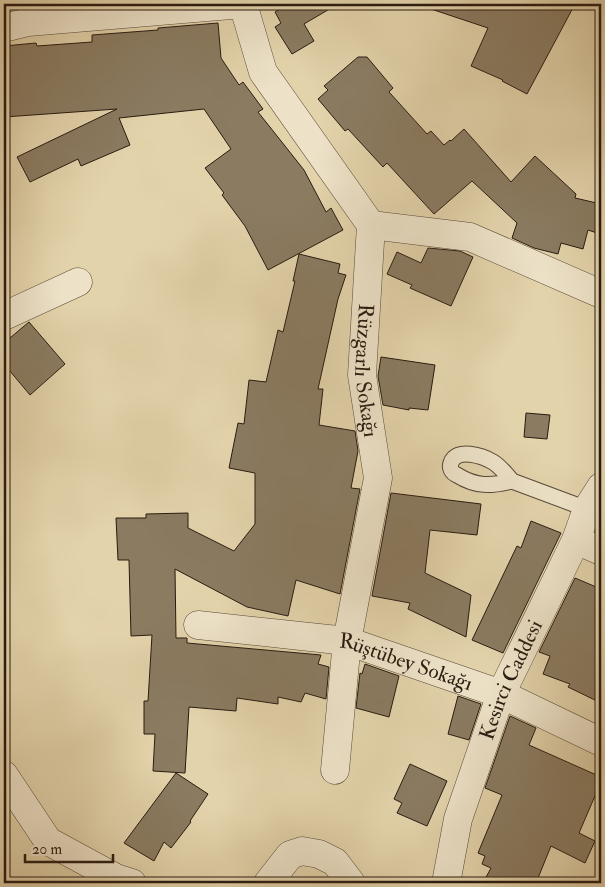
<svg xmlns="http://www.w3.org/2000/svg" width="605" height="887" font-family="'IM FELL Double Pica',serif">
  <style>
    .building { fill: #8a7b61; stroke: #291b11 }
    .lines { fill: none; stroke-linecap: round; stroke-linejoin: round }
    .lane-casing { stroke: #584938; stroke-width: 17 }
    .street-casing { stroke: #584938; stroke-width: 29 }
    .lane { stroke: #ede2c8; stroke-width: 15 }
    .street { stroke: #ede2c8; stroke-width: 28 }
    .labels { text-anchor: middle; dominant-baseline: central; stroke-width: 4.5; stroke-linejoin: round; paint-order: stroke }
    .street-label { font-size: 21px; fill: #291b11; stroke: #ede2c8 }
  </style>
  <rect width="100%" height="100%" fill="#e3d3ab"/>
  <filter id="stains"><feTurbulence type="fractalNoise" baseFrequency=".004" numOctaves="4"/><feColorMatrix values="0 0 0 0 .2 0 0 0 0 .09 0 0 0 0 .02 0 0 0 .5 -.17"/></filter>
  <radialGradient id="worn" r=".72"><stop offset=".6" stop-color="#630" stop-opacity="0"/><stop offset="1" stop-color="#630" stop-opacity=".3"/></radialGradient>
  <g class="building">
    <path d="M284 4H338L304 24 314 41 292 54 275 27 281 23 275 12 282 8Z"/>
    <path d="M428 4H575L527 94 502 81 503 80 471 66 488 28 428 8Z"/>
    <path d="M218 23 221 58 239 85 243 82 263 109 258 112 304 170 326 212 331 208 343 230 268 270 245 226 222 195 224 193 205 168 231 149 204 109 119 118 130 145 81 166 78 159 30 182 17 157 117 109 4 117V46L36 43 37 46 92 42V35L158 30V28Z"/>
    <path d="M358 57H367L393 88 389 92 427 134 431 131 444 145 450 140 451 141 464 129 511 182 535 156 576 194 575 198 601 204V217L597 233 588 230 583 249 561 243 558 254 534 248 512 238 517 223 472 181 434 214 387 163 383 167 348 129 345 131 318 99 328 90 324 86Z"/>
    <path d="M428 248 460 251 473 257 451 306 410 288 412 285 387 274 397 252 421 263Z"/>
    <path d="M299 254 340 264 338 273 346 275 338 299 318 389H323L319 425 355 431 358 451 351 488 360 489 340 594 296 580 288 616 247 607 175 569 176 638H187V643L321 655 318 664 329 667 326 699 305 693 301 702 278 697V704L237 698 236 711 189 707 185 773 153 771 155 734H144V701H148L152 635 131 636 129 560H118L116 518H146V514L188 513V528L234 551 255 524V473L229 468 238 423 244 424 249 380 266 382 278 330 283 332 295 281H293Z"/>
    <path d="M29 322 65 364 30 395 4 364V343Z"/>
    <path d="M381 357 435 365 428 410 409 408V410L383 405 378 376Z"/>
    <path d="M526 413 550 415 547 439 524 437Z"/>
    <path d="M391 493 481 504 477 535 430 530 425 573 471 595 466 637 408 609 410 603 372 596Z"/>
    <path d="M531 521 561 533 503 653 472 640 517 546 521 548Z"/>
    <path d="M575 578 601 589V703L568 687 570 684 543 674 550 656 539 652Z"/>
    <path d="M365 664 399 676 389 717 356 708 360 673 362 674Z"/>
    <path d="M458 696 481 704 469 740 448 734Z"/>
    <path d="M510 716 536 728 529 745 601 777V782L579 833 595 841 585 863 551 846 536 883H483L491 868 482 864 485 856 478 853 502 795 485 788Z"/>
    <path d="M410 764 447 781 427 826 397 813 402 803 394 799Z"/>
    <path d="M176 773 208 794 190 821 191 822 171 848 164 842 154 861 124 843Z"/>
  </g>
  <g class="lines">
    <g class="lane-casing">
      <path id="lane" d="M512 481C491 486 476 487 457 475 452 473 449 468 451 463 456 447 483 456 493 462 501 467 506 474 512 481L587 509"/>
    </g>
    <g class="street-casing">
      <g id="street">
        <path id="s1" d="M243 4 263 72 371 225 362 375 378 478 347 641 335 770"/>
        <path d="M4 28 28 22 243 4"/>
        <path d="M371 225 470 237 601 294"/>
        <path d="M4 316 78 282"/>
        <path d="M576 540 601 551"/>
        <path id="s2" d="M198 625 347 641 501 694 601 742"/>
        <path d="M4 775 48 841 116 878 132 883"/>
        <path d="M268 883 290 855 302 851 319 854 335 862 351 883"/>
        <path id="s3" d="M446 883 458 819 501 694 576 540 587 509 601 487"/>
      </g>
    </g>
    <use href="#lane" class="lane"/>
    <use href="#street" class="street"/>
  </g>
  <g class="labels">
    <g class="street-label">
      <text stroke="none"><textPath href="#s1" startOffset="404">Rüzgarlı Sokağı</textPath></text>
      <text stroke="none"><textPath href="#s2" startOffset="212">Rüştübey Sokağı</textPath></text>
      <text stroke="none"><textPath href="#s3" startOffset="214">Kesirci Caddesi</textPath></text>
    </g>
  </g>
  <rect width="605" height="887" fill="none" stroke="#e3d3ab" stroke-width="20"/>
  <rect x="5" y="5" width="595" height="877" fill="none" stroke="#291b11" stroke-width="2.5"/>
  <rect x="10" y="10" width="585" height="867" fill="none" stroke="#291b11"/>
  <path d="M25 854v8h88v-8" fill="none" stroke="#291b11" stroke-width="2.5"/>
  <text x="32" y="854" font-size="15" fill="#291b11" stroke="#ede2c8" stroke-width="4" paint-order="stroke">20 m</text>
  <rect width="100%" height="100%" filter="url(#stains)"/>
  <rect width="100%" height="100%" fill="url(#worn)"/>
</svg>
